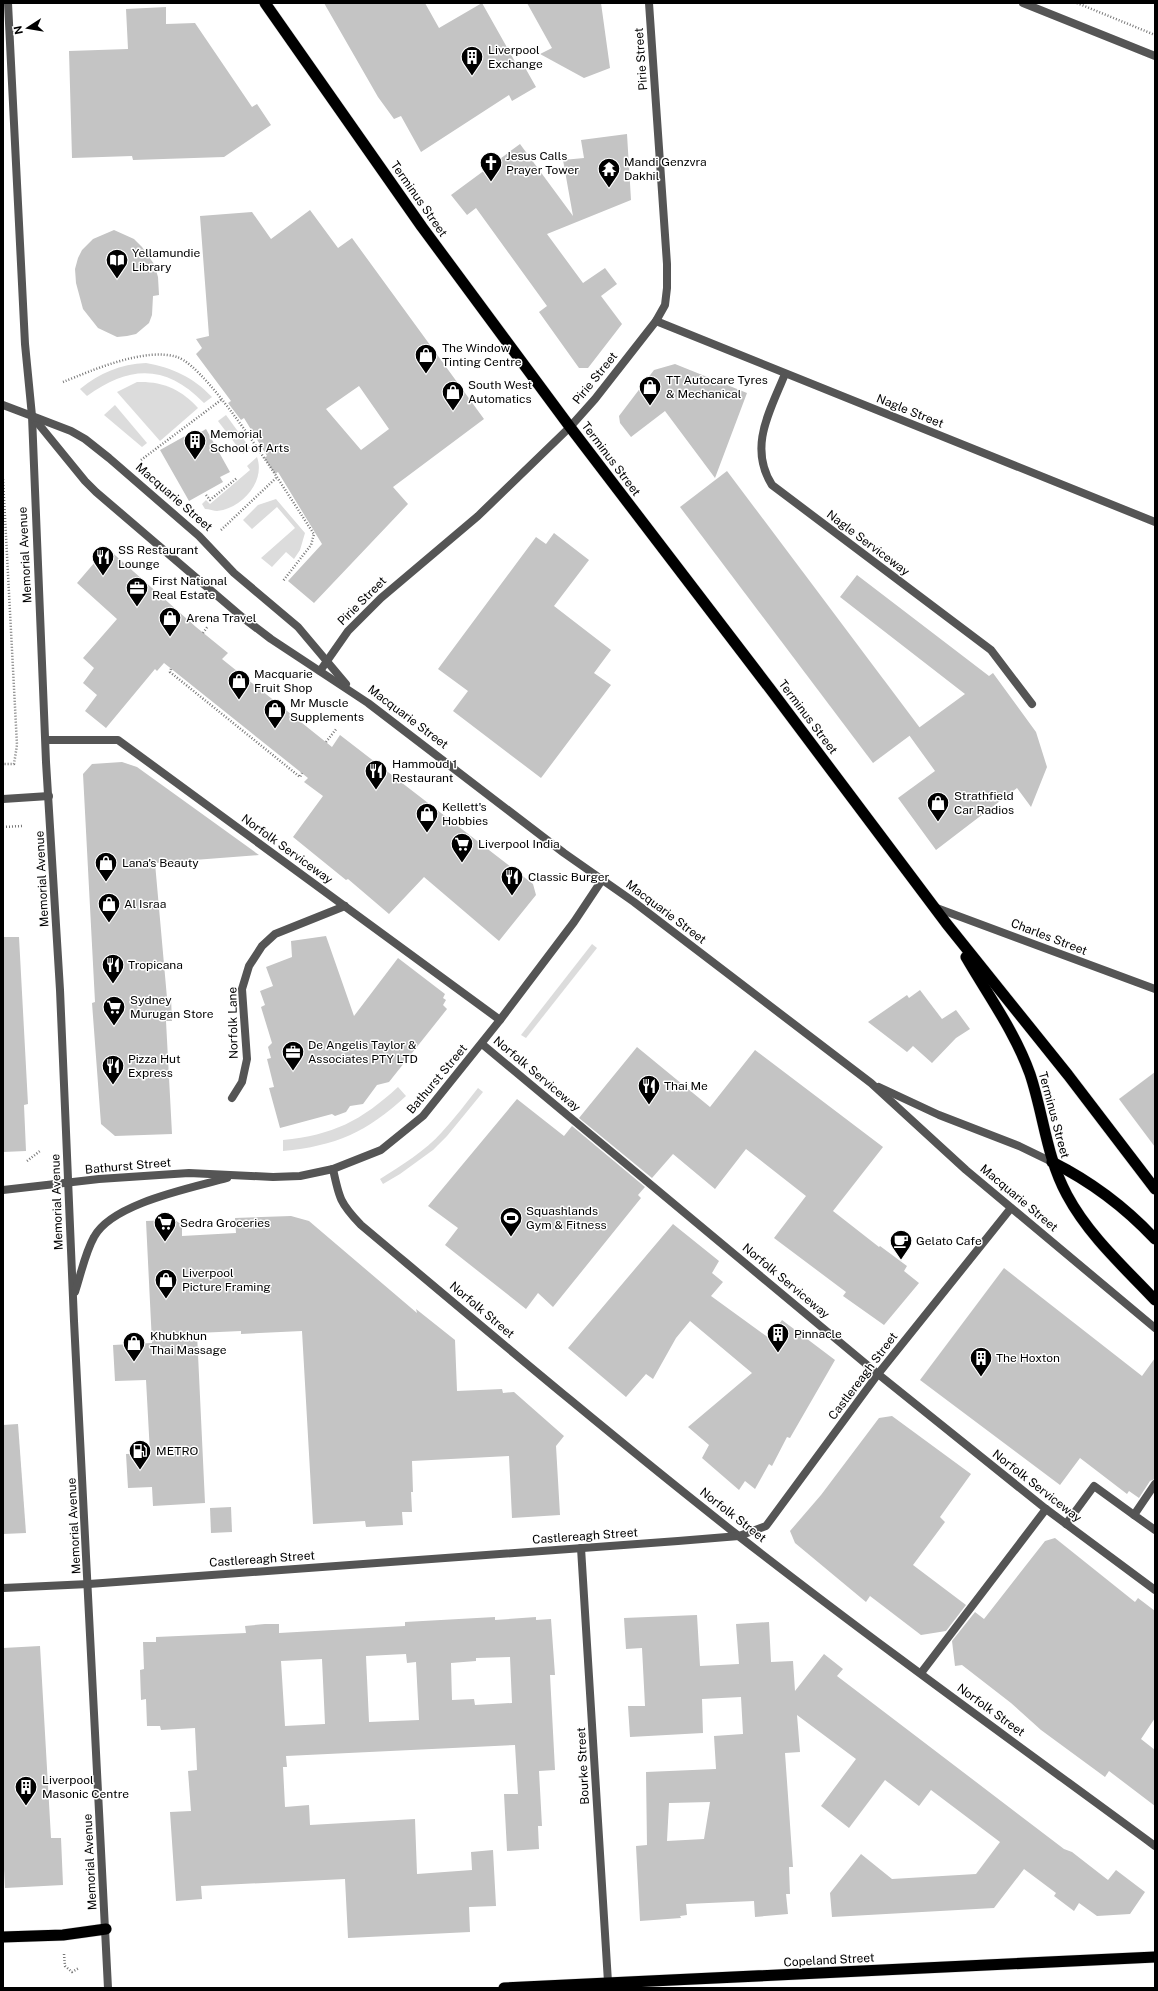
<svg xmlns="http://www.w3.org/2000/svg" width="1158" height="1991" font-family="'Public Sans',sans-serif">
  <style>
    .green { fill: #dcdcdc }
    .building { fill: #c4c4c4; fill-rule: evenodd }
    .lines { fill: none; stroke-linecap: round; stroke-linejoin: round }
    .trunk-casing { stroke: #dbdbdb; stroke-width: 12 }
    .path { stroke: #777; stroke-width: 2.5; stroke-dasharray: 1 2; stroke-linecap: butt }
    .service { stroke: #555; stroke-width: 8 }
    .minor { stroke: #555; stroke-width: 8 }
    .tertiary { stroke: #555; stroke-width: 8 }
    .trunk { stroke: #000; stroke-width: 11 }
    .labels { text-anchor: middle; dominant-baseline: central; stroke-width: 3; stroke-linejoin: round; paint-order: stroke }
    .poi-label { font-size: 12px; fill: #000; stroke: #fff; text-anchor: start }
    .street-label { font-size: 12px; fill: #000; stroke: #fff }
  </style>
  <rect width="100%" height="100%" fill="#fff"/>
  <g class="green">
    <path d="M146 363C173 368 193 377 212 397L204 403C166 364 130 365 87 396L80 389C100 373 120 364 146 363Z"/>
    <path d="M137 382C162 381 181 389 198 408L160 441 117 392Z"/>
    <path d="M115 405 147 443 142 447 104 415Z"/>
    <path d="M226 415 250 448 243 454 218 421Z"/>
    <path d="M257 457C266 482 241 509 217 511 214 511 209 509 205 509L202 504 206 500 210 504 250 470 247 466Z"/>
    <path d="M276 499 305 533 300 550 294 559 286 552 272 567 261 558 295 528 277 507 252 529 243 520 258 505Z"/>
    <path d="M592 944 597 948 526 1038 521 1035Z"/>
    <path d="M398 1087 406 1096C367 1132 336 1146 283 1151V1140C333 1135 361 1121 398 1087Z"/>
    <path d="M478 1088 483 1092 447 1136 433 1150 400 1174 383 1184 380 1179C402 1165 425 1151 442 1132 455 1118 466 1103 478 1088Z"/>
  </g>
  <g class="building">
    <path d="M324 3H425L439 28 482 3 518 67 523 64 536 87 512 101 509 95 421 152 401 116 394 119 378 97Z"/>
    <path d="M527 3H601L610 68 584 78 540 54 552 48Z"/>
    <path d="M166 7V24L195 23 252 107 257 104 271 125 224 157 133 160 132 156 72 158 69 51 128 49 126 9Z"/>
    <path d="M627 134 631 200 547 234 583 283 605 268 617 284 601 296 622 324 588 368H579L539 312 547 306 476 208 467 215 451 195 520 144 573 216 563 160 584 158 581 140Z"/>
    <path d="M310 210 338 248 352 238 484 419 393 487 408 504 314 603 288 581 322 544 278 472 275 474 264 458 267 456 244 418 241 420 228 403 231 401 196 354 202 348 196 339 209 336 200 216 252 212 271 239ZM359 386 389 429 361 450 326 409Z"/>
    <path d="M114 230 134 239 142 247 154 264 158 277 159 295 153 296 152 315 149 323 136 334 127 336 117 337 98 328 83 309 76 283 75 269 78 258 82 250 93 239Z"/>
    <path d="M675 364 747 393 715 478 665 411 631 437 620 423 619 416 654 370Z"/>
    <path d="M206 429 230 472 220 477 223 482 189 501 160 450 194 431 196 435Z"/>
    <path d="M727 471 920 728 873 763 680 507Z"/>
    <path d="M554 533 589 560 554 606 611 650 594 673 611 685 541 778 453 711 468 691 438 669 536 537 546 544Z"/>
    <path d="M107 548 196 627 228 653 222 659 332 747 340 735 533 884 536 895 499 941 424 877 389 914 348 879 346 880 293 837 323 796 304 782 308 778 164 663 157 671 155 669 106 728 85 711 97 695 83 683 94 668 83 658 117 619 77 583Z"/>
    <path d="M857 575 989 676 993 673 1036 732 1047 767 1031 807 1017 788 936 850 898 798 935 771 909 735 965 694 840 597Z"/>
    <path d="M122 762 137 767 259 855 155 863 167 998H171L172 1021H166L172 1134 115 1136 101 1124 92 1003 95 1002 83 774 92 764Z"/>
    <path d="M326 936 354 1016 398 958 445 994 443 998 446 1000 443 1005 447 1009 389 1082 377 1085 363 1104 350 1106 346 1112 335 1116 332 1114 280 1128 269 1088 274 1087 267 1059 271 1058 268 1047 272 1043 261 1007 265 1005 260 991 273 986 266 967 292 957 291 941Z"/>
    <path d="M3 937H19L28 1104 24 1105 26 1151 3 1152Z"/>
    <path d="M920 990 942 1019 956 1010 970 1029 956 1038 932 1063 913 1046 907 1052 868 1022 907 995 909 998Z"/>
    <path d="M637 1047 710 1107 755 1050 883 1147 833 1211 879 1247 880 1246 907 1266 904 1271 919 1283 884 1325 843 1296 846 1292 774 1238 806 1196 746 1149 715 1189 673 1154 652 1178 579 1118Z"/>
    <path d="M1155 1072V1147L1119 1099Z"/>
    <path d="M517 1099 564 1136 572 1126 645 1187 638 1195 641 1198 553 1307 538 1293 526 1309 445 1245 458 1228 428 1206Z"/>
    <path d="M291 1216 309 1221 417 1313 416 1309 455 1340 457 1391 502 1389 503 1393 514 1392 564 1436 556 1446 560 1515 512 1518 509 1456 412 1461 413 1492H411L412 1512H402L403 1525 366 1527 365 1521 313 1524 302 1331 241 1334V1331L197 1333 205 1503 153 1506 152 1487 128 1488 126 1454 150 1453 146 1380 115 1381 113 1345 152 1343 146 1221 175 1220 182 1225V1236L236 1233 235 1218Z"/>
    <path d="M673 1224 719 1261 712 1273 723 1282 711 1296 769 1338 782 1320 835 1360 790 1438 787 1437 772 1466 769 1464 755 1489 745 1481 739 1490 702 1458 709 1445 688 1427 752 1373 690 1321 676 1338 653 1379 646 1374 626 1397 568 1348Z"/>
    <path d="M1004 1268 1142 1376 1155 1358V1479L1150 1481 1139 1498 1129 1491 1127 1494 1080 1458 1060 1485 920 1380Z"/>
    <path d="M892 1416 971 1474 940 1517 945 1522 913 1565 966 1605 946 1631 921 1635 870 1596 866 1602 795 1543 790 1531 821 1495 879 1418Z"/>
    <path d="M18 1424 26 1533 3 1534V1425Z"/>
    <path d="M231 1507 232 1532 211 1533 210 1508Z"/>
    <path d="M1055 1538 1135 1602 1138 1598 1155 1611V1718L1141 1739 1155 1750V1806L1109 1771 1105 1777 1041 1730 1011 1703 962 1665 955 1666 952 1641 975 1612 984 1619 1045 1541Z"/>
    <path d="M697 1615 700 1666 739 1664 736 1624 769 1622 771 1662 793 1661 795 1691 824 1654 843 1669 837 1676 1064 1849 1072 1852 1108 1880 1116 1870 1145 1892 1130 1914 1097 1916 1079 1903 1074 1911 1054 1896 1056 1893 1024 1869 994 1908 832 1917 830 1893 861 1854 892 1879 976 1874 1000 1842 931 1790 919 1806 885 1780 849 1828 821 1806 856 1759 797 1715 800 1752 785 1753 793 1867H789L790 1894H786L788 1914 755 1917 754 1901 686 1904 687 1915 680 1916 681 1918 640 1921 636 1846 647 1845 646 1772 716 1769 714 1736 743 1734 741 1697 702 1699 703 1733 630 1737 628 1706H645L642 1648 626 1649 624 1618ZM710 1802 704 1839 667 1841 669 1803Z"/>
    <path d="M495 1617V1620L536 1617V1620L551 1619 555 1675H550L555 1770 539 1771 542 1826H538L539 1849 507 1851 504 1794H518L515 1745 286 1756 287 1767H283L285 1807 309 1805 310 1825 415 1819 417 1874 472 1870 471 1852 493 1850 496 1906 469 1907 470 1932 348 1938 345 1879 201 1886 202 1899 176 1901 170 1812 191 1811 188 1771 197 1770 195 1728 161 1730 160 1726H147L146 1699 141 1700 140 1670 144 1669 143 1642H156V1637L246 1633 245 1626 265 1624H279V1633L405 1626V1622ZM406 1654 407 1663 416 1662 419 1720 369 1722 366 1656ZM510 1657 512 1703 475 1705 474 1699 452 1700 451 1663 476 1661V1658ZM322 1659 325 1724 285 1726 281 1661Z"/>
    <path d="M40 1646 51 1838H61L63 1885 5 1888 3 1850V1648Z"/>
  </g>
  <g class="lines">
    <g class="trunk-casing">
      <g id="trunk">
        <path d="M265 3 422 227 570 427 771 690 946 923 1068 1075 1155 1189"/>
        <path d="M966 957C988 995 1015 1032 1030 1074 1044 1116 1046 1156 1067 1195 1089 1236 1124 1267 1155 1300"/>
        <path d="M1052 1162C1092 1182 1125 1207 1155 1239"/>
        <path d="M3 1937 63 1935 106 1929"/>
        <path d="M504 1988 1155 1957"/>
      </g>
    </g>
    <g class="path">
      <path d="M1077 3 1155 35"/>
      <path d="M63 382C93 370 145 347 177 357 211 368 291 500 314 534L311 545 283 581"/>
      <path d="M141 460 221 400"/>
      <path d="M3 479 17 745 14 764H3"/>
      <path d="M206 495 210 500 237 478"/>
      <path d="M221 530 276 478"/>
      <path d="M203 633 208 626"/>
      <path d="M171 669 170 672 300 777 302 773"/>
      <path d="M326 742 337 728"/>
      <path d="M3 827 22 826"/>
      <path d="M27 1161 40 1151"/>
      <path d="M64 1954 65 1966 72 1972 79 1968"/>
    </g>
    <g class="service">
      <path d="M785 374C770 411 748 447 772 485L991 650 1032 704"/>
      <path d="M482 1044 878 1374 1046 1509 1155 1590"/>
      <path d="M1155 1484 1134 1515 1155 1530"/>
      <path d="M1066 1524 1094 1486 1134 1515"/>
      <path d="M921 1673 1046 1509"/>
    </g>
    <g class="minor">
      <path d="M1023 3 1155 56"/>
      <path d="M656 321 1155 522"/>
      <path d="M3 405 32 416"/>
      <path d="M46 740H118L500 1020"/>
      <path d="M3 799 49 796"/>
      <path d="M934 907 1155 989"/>
      <path d="M232 1098 242 1082 247 1059 242 989 249 966 262 946 275 934 345 906"/>
      <path d="M333 1169C339 1198 340 1203 361 1225 485 1329 609 1434 736 1534 873 1641 1015 1743 1155 1846"/>
      <path d="M581 1548 608 1982"/>
      <path d="M3 1588 89 1584 678 1541 739 1536 766 1526 878 1374 1011 1208"/>
    </g>
    <g class="tertiary">
      <path d="M8 3 25 344 32 416 46 762 60 990 74 1321 108 1988"/>
      <path d="M32 416 85 481 96 492 242 617 271 639 368 703 564 853 634 902 871 1083 966 1170 1155 1328"/>
      <path d="M32 416 71 431 85 439 109 458 199 536 234 573 298 627 346 684"/>
      <path d="M320 671 348 631 381 598 478 516 570 427 595 399 656 321 665 305 667 288V264L649 3"/>
      <path d="M879 1087 939 1115 1019 1146 1052 1162"/>
      <path d="M3 1190 99 1179 189 1173 273 1177 300 1176 333 1169 381 1150 423 1116 500 1020 574 922 602 880"/>
      <path d="M75 1292C81 1274 85 1253 94 1237 112 1203 192 1188 227 1178"/>
    </g>
    <use href="#trunk" class="trunk"/>
  </g>
  <defs>
    <g id="building-pin" transform="scale(1.15)"><path d="M0 17L-7.5 6A9.5 9.5 0 1 1 7.5 6Z" fill="#000" stroke="#fff"/><path d="M-4-6H4V6H1V3H-1V6H-4ZM-2.5-4.3h1.7v1.8h-1.7ZM.8-4.3h1.7v1.8H.8ZM-2.5-1h1.7V.8h-1.7ZM.8-1h1.7V.8H.8Z" fill="#fff"/></g>
    <g id="church-pin" transform="scale(1.15)"><path d="M0 17L-7.5 6A9.5 9.5 0 1 1 7.5 6Z" fill="#000" stroke="#fff"/><path d="M-1.2-6h2.4v3.5h3.3v2.4h-3.3V6h-2.4V-.1h-3.3v-2.4h3.3Z" fill="#fff"/></g>
    <g id="temple-pin" transform="scale(1.15)"><path d="M0 17L-7.5 6A9.5 9.5 0 1 1 7.5 6Z" fill="#000" stroke="#fff"/><path d="M0-6L5-2H3V0L6.5 2.5H4V6H1.5V3h-3V6H-4V2.5H-6.5L-3 0V-2H-5Z" fill="#fff"/></g>
    <g id="library-pin" transform="scale(1.15)"><path d="M0 17L-7.5 6A9.5 9.5 0 1 1 7.5 6Z" fill="#000" stroke="#fff"/><path d="M-6-4Q-3-5.5-.7-3.5V5Q-3 3-6 4ZM6-4Q3-5.5 .7-3.5V5Q3 3 6 4Z" fill="#fff"/></g>
    <g id="shop-pin" transform="scale(1.15)"><path d="M0 17L-7.5 6A9.5 9.5 0 1 1 7.5 6Z" fill="#000" stroke="#fff"/><path d="M-5-2.5h2.3a2.7 3.5 0 0 1 5.4 0H5L5.5 6h-11ZM-1.5-2.5h3a1.5 2.3 0 0 0-3 0Z" fill="#fff"/></g>
    <g id="restaurant-pin" transform="scale(1.15)"><path d="M0 17L-7.5 6A9.5 9.5 0 1 1 7.5 6Z" fill="#000" stroke="#fff"/><path d="M-5-6h1v4h1v-4h1v4h1v-4h1v5L-1.5 .5V6h-2V.5L-5-1ZM5-6V6H3V1.5H1.5Q1.5-4 5-6Z" fill="#fff"/></g>
    <g id="office-pin" transform="scale(1.15)"><path d="M0 17L-7.5 6A9.5 9.5 0 1 1 7.5 6Z" fill="#000" stroke="#fff"/><path d="M-6-3h4V-5.5h4V-3h4V5H-6ZM-1-4.5V-3h2v-1.5ZM-6 0V1H6V0Z" fill="#fff"/></g>
    <g id="supermarket-pin" transform="scale(1.15)"><path d="M0 17L-7.5 6A9.5 9.5 0 1 1 7.5 6Z" fill="#000" stroke="#fff"/><path d="M-6-5.5h2.5l.6 2H6L4.5 2H-2.5L-4.4-4H-6ZM-1.5 3.2a1.3 1.3 0 1 0 .1 0ZM3 3.2a1.3 1.3 0 1 0 .1 0Z" fill="#fff"/></g>
    <g id="stadium-pin" transform="scale(1.15)"><path d="M0 17L-7.5 6A9.5 9.5 0 1 1 7.5 6Z" fill="#000" stroke="#fff"/><path d="M0-5a6.5 5 0 1 0 0 10a6.5 5 0 1 0 0-10ZM-3.5-1.8h7v3.6h-7Z" fill="#fff"/></g>
    <g id="cafe-pin" transform="scale(1.15)"><path d="M0 17L-7.5 6A9.5 9.5 0 1 1 7.5 6Z" fill="#000" stroke="#fff"/><path d="M-5.5-4.5H6V0H3Q3 3.5 0 3.5H-2.5Q-5.5 3.5-5.5 0ZM3-3.2v2h1.7v-2ZM-6 4.5H4V6H-6Z" fill="#fff"/></g>
    <g id="fuel-pin" transform="scale(1.15)"><path d="M0 17L-7.5 6A9.5 9.5 0 1 1 7.5 6Z" fill="#000" stroke="#fff"/><path d="M-5.5-6h7V0h2V4h1.3V-2.5L3-4.5l.8-.8L6-3V5H2.5V1h-1V6h-7ZM-4.2-4.7v3.2H.2V-4.7Z" fill="#fff"/></g>
  </defs>
  <g fill-rule="evenodd">
    <use href="#building-pin" x="472" y="57"/>
    <use href="#church-pin" x="491" y="163"/>
    <use href="#temple-pin" x="609" y="169"/>
    <use href="#library-pin" x="117" y="260"/>
    <use href="#shop-pin" x="426" y="355"/>
    <use href="#shop-pin" x="650" y="387"/>
    <use href="#shop-pin" x="453" y="392"/>
    <use href="#building-pin" x="195" y="441"/>
    <use href="#restaurant-pin" x="103" y="557"/>
    <use href="#office-pin" x="137" y="588"/>
    <use href="#shop-pin" x="170" y="618"/>
    <use href="#shop-pin" x="239" y="681"/>
    <use href="#shop-pin" x="275" y="710"/>
    <use href="#restaurant-pin" x="376" y="771"/>
    <use href="#shop-pin" x="938" y="803"/>
    <use href="#shop-pin" x="427" y="814"/>
    <use href="#supermarket-pin" x="462" y="844"/>
    <use href="#shop-pin" x="106" y="863"/>
    <use href="#restaurant-pin" x="512" y="877"/>
    <use href="#shop-pin" x="109" y="904"/>
    <use href="#restaurant-pin" x="113" y="965"/>
    <use href="#supermarket-pin" x="114" y="1007"/>
    <use href="#office-pin" x="293" y="1052"/>
    <use href="#restaurant-pin" x="113" y="1066"/>
    <use href="#restaurant-pin" x="649" y="1086"/>
    <use href="#stadium-pin" x="511" y="1218"/>
    <use href="#supermarket-pin" x="165" y="1223"/>
    <use href="#cafe-pin" x="901" y="1241"/>
    <use href="#shop-pin" x="166" y="1280"/>
    <use href="#building-pin" x="778" y="1334"/>
    <use href="#shop-pin" x="134" y="1343"/>
    <use href="#building-pin" x="981" y="1358"/>
    <use href="#fuel-pin" x="140" y="1451"/>
    <use href="#building-pin" x="26" y="1787"/>
  </g>
  <g class="labels">
    <g class="poi-label">
      <text x="488" y="50">Liverpool<tspan x="488" dy="14">Exchange</tspan></text>
      <text x="506" y="156">Jesus Calls<tspan x="506" dy="14">Prayer Tower</tspan></text>
      <text x="624" y="162">Mandi Genzvra<tspan x="624" dy="14">Dakhil</tspan></text>
      <text x="132" y="253">Yellamundie<tspan x="132" dy="14">Library</tspan></text>
      <text x="442" y="348">The Window<tspan x="442" dy="14">Tinting Centre</tspan></text>
      <text x="666" y="380">TT Autocare Tyres<tspan x="666" dy="14">&amp; Mechanical</tspan></text>
      <text x="468" y="385">South West<tspan x="468" dy="14">Automatics</tspan></text>
      <text x="210" y="434">Memorial<tspan x="210" dy="14">School of Arts</tspan></text>
      <text x="118" y="550">SS Restaurant<tspan x="118" dy="14">Lounge</tspan></text>
      <text x="152" y="581">First National<tspan x="152" dy="14">Real Estate</tspan></text>
      <text x="186" y="618">Arena Travel</text>
      <text x="254" y="674">Macquarie<tspan x="254" dy="14">Fruit Shop</tspan></text>
      <text x="290" y="703">Mr Muscle<tspan x="290" dy="14">Supplements</tspan></text>
      <text x="392" y="764">Hammoud 1<tspan x="392" dy="14">Restaurant</tspan></text>
      <text x="954" y="796">Strathfield<tspan x="954" dy="14">Car Radios</tspan></text>
      <text x="442" y="807">Kellett's<tspan x="442" dy="14">Hobbies</tspan></text>
      <text x="478" y="844">Liverpool India</text>
      <text x="122" y="863">Lana's Beauty</text>
      <text x="528" y="877">Classic Burger</text>
      <text x="124" y="904">Al Israa</text>
      <text x="128" y="965">Tropicana</text>
      <text x="130" y="1000">Sydney<tspan x="130" dy="14">Murugan Store</tspan></text>
      <text x="308" y="1045">De Angelis Taylor &amp;<tspan x="308" dy="14">Associates PTY LTD</tspan></text>
      <text x="128" y="1059">Pizza Hut<tspan x="128" dy="14">Express</tspan></text>
      <text x="664" y="1086">Thai Me</text>
      <text x="526" y="1211">Squashlands<tspan x="526" dy="14">Gym &amp; Fitness</tspan></text>
      <text x="180" y="1223">Sedra Groceries</text>
      <text x="916" y="1241">Gelato Cafe</text>
      <text x="182" y="1273">Liverpool<tspan x="182" dy="14">Picture Framing</tspan></text>
      <text x="794" y="1334">Pinnacle</text>
      <text x="150" y="1336">Khubkhun<tspan x="150" dy="14">Thai Massage</tspan></text>
      <text x="996" y="1358">The Hoxton</text>
      <text x="156" y="1451">METRO</text>
      <text x="42" y="1780">Liverpool<tspan x="42" dy="14">Masonic Centre</tspan></text>
    </g>
    <g class="street-label">
      <text transform="translate(641 59) rotate(-94)">Pirie Street</text>
      <text transform="translate(419 199) rotate(55)">Terminus Street</text>
      <text transform="translate(595 378) rotate(-51)">Pirie Street</text>
      <text transform="translate(910 411) rotate(22)">Nagle Street</text>
      <text transform="translate(611 459) rotate(53)">Terminus Street</text>
      <text transform="translate(174 497) rotate(41)">Macquarie Street</text>
      <text transform="translate(868 543) rotate(37)">Nagle Serviceway</text>
      <text transform="translate(25 555) rotate(-93)">Memorial Avenue</text>
      <text transform="translate(362 601) rotate(-45)">Pirie Street</text>
      <text transform="translate(408 717) rotate(37)">Macquarie Street</text>
      <text transform="translate(808 717) rotate(53)">Terminus Street</text>
      <text transform="translate(287 849) rotate(36)">Norfolk Serviceway</text>
      <text transform="translate(42 879) rotate(-93)">Memorial Avenue</text>
      <text transform="translate(666 912) rotate(37)">Macquarie Street</text>
      <text transform="translate(1049 937) rotate(21)">Charles Street</text>
      <text transform="translate(233 1023) rotate(-91)">Norfolk Lane</text>
      <text transform="translate(537 1074) rotate(40)">Norfolk Serviceway</text>
      <text transform="translate(437 1079) rotate(-50)">Bathurst Street</text>
      <text transform="translate(1054 1115) rotate(75)">Terminus Street</text>
      <text transform="translate(128 1166) rotate(-5)">Bathurst Street</text>
      <text transform="translate(1019 1198) rotate(40)">Macquarie Street</text>
      <text transform="translate(57 1202) rotate(-92)">Memorial Avenue</text>
      <text transform="translate(786 1281) rotate(40)">Norfolk Serviceway</text>
      <text transform="translate(482 1310) rotate(40)">Norfolk Street</text>
      <text transform="translate(863 1376) rotate(-53)">Castlereagh Street</text>
      <text transform="translate(1037 1486) rotate(38)">Norfolk Serviceway</text>
      <text transform="translate(733 1515) rotate(38)">Norfolk Street</text>
      <text transform="translate(74 1526) rotate(-93)">Memorial Avenue</text>
      <text transform="translate(585 1536) rotate(-4)">Castlereagh Street</text>
      <text transform="translate(262 1559) rotate(-4)">Castlereagh Street</text>
      <text transform="translate(991 1710) rotate(36)">Norfolk Street</text>
      <text transform="translate(583 1766) rotate(-93)">Bourke Street</text>
      <text transform="translate(90 1862) rotate(-93)">Memorial Avenue</text>
      <text transform="translate(829 1960) rotate(-3)">Copeland Street</text>
    </g>
  </g>
  <rect width="1158" height="1991" fill="none" stroke="#000000" stroke-width="8"/>
  <g transform="translate(28 28) rotate(258)" stroke="#ffffff" stroke-width="3" paint-order="stroke">
  <path d="M0-3L7 15L0 10L-7 15Z" fill="#000000"/>
  <text y="-6" font-size="11" font-weight="bold" text-anchor="middle" fill="#000000">N</text>
  </g>
</svg>
